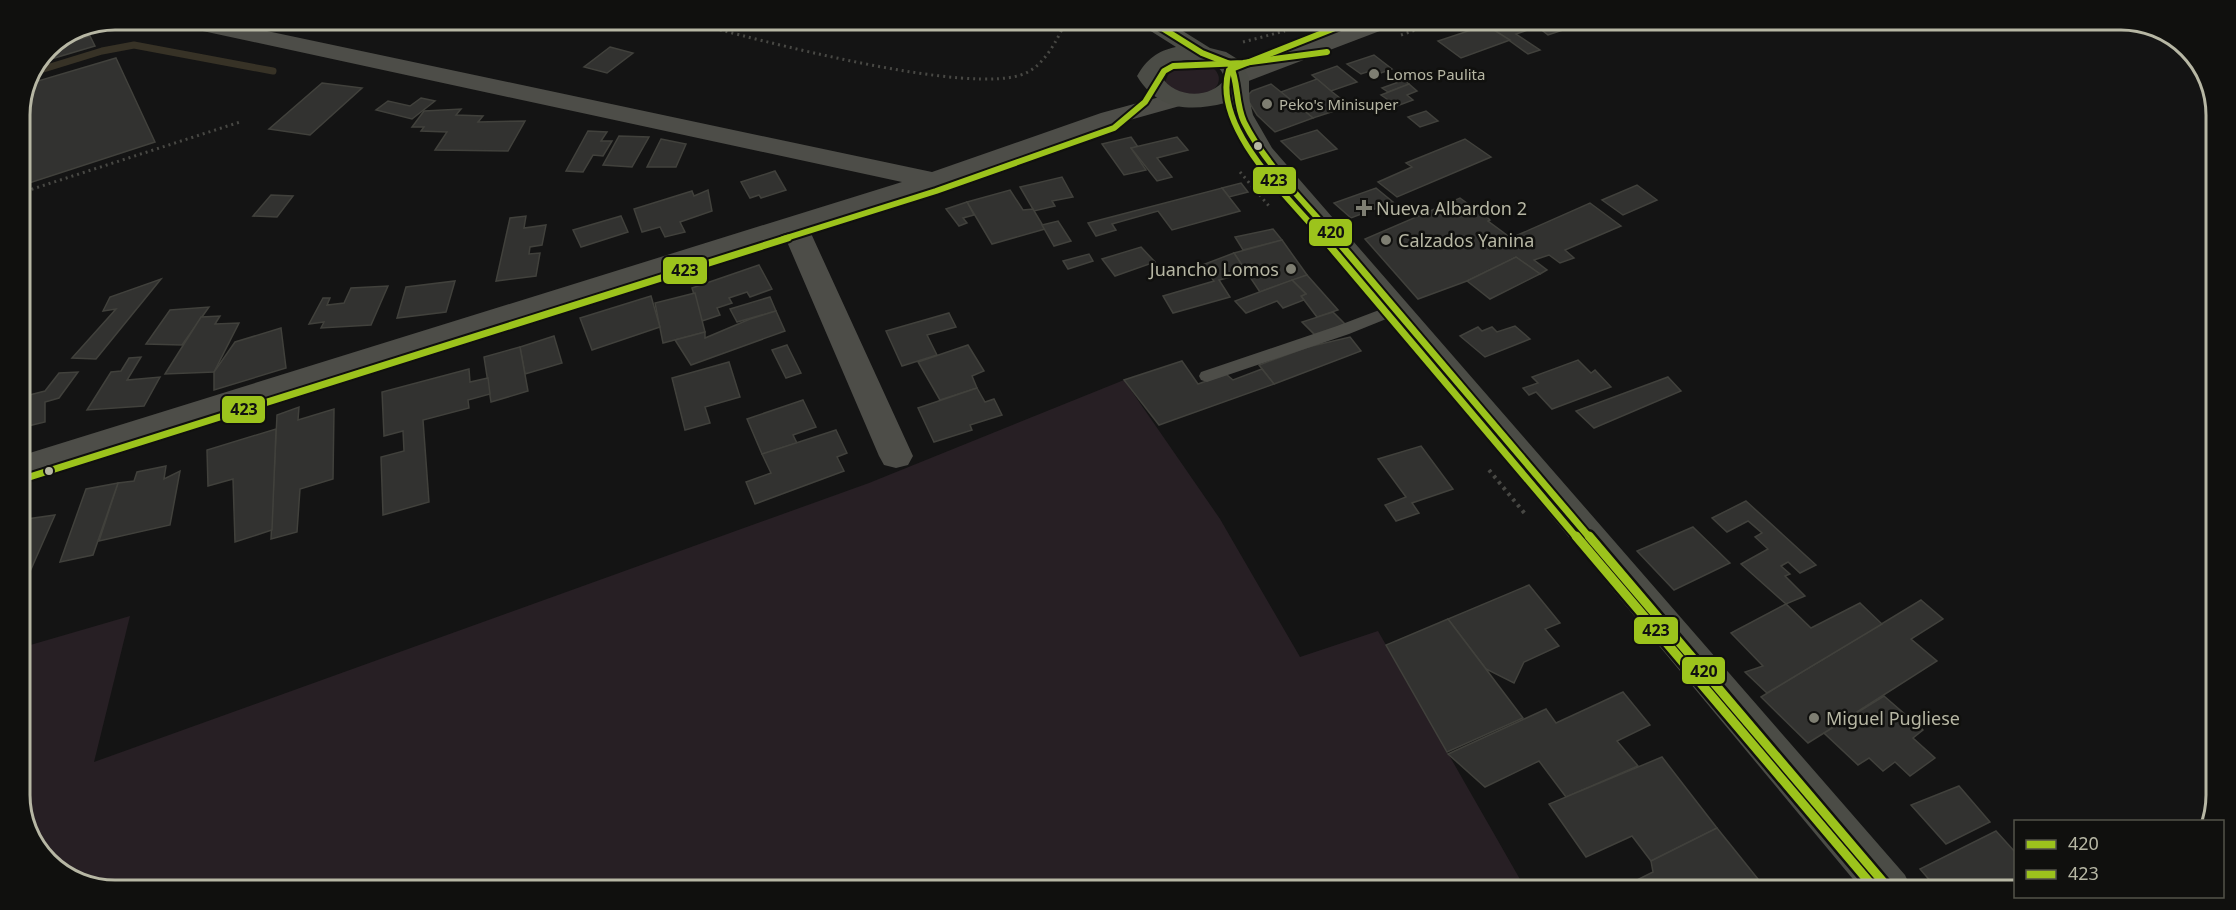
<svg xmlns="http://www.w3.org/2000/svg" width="2236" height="910" font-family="'Noto Sans',sans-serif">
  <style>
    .green { fill: #271f24 }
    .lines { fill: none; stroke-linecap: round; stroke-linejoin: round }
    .stream { stroke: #373226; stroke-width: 7 }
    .building { fill: #323230; stroke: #41413c; stroke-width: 1.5 }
    .path-far1 { stroke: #484844; stroke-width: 3; stroke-dasharray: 2 4; stroke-linecap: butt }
    .path { stroke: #484844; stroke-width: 4; stroke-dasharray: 3 4.5; stroke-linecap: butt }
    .lane { fill: #4d4d48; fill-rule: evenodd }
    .street { fill: #4d4d48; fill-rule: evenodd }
    .secondary { fill: #4b4c46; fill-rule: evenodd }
    .bus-1-far2-casing { stroke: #10100e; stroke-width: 10 }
    .bus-1-far1-casing { stroke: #10100e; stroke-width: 11 }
    .bus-1-casing { stroke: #10100e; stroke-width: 14 }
    .bus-2-far2-casing { stroke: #10100e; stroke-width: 10 }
    .bus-2-far1-casing { stroke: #10100e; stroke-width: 11 }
    .bus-2-casing { stroke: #10100e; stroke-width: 14 }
    .bus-1-far2 { stroke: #9cc31c; stroke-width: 6 }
    .bus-1-far1 { stroke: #9cc31c; stroke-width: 7 }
    .bus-1 { stroke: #9cc31c; stroke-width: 9 }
    .bus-2-far2 { stroke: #9cc31c; stroke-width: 6 }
    .bus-2-far1 { stroke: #9cc31c; stroke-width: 7 }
    .bus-2 { stroke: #9cc31c; stroke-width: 9 }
    .poi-dot { fill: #7e7e72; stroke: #10100e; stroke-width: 2 }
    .bus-dot { fill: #b7b7a4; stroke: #10100e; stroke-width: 2 }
    .labels { text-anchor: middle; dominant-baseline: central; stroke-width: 5; stroke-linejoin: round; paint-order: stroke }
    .far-poi-label { font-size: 15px; fill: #b7b7a4; stroke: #10100e; text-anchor: start }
    .poi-label { font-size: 18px; fill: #b7b7a4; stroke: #10100e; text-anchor: start }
    .rim { fill: none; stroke: #b7b7a4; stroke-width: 3 }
    .line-badge { stroke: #10100e; stroke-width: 2 }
    .pale-badge-label { font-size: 16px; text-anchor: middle; font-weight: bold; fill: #111 }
  </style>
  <rect width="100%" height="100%" fill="#141414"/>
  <g class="green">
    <path d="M1195 59C1241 73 1211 103 1186 96 1179 94 1172 88 1165 84 1168 68 1180 62 1195 59Z"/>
    <path d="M1124 380 1220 519 1300 657 1378 631 1525 888 79 883 39 853 20 802V648L130 616 94 762 869 483Z"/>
  </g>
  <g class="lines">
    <path class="stream" d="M37 71 102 51 134 45 273 71"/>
  </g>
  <g class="building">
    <path d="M1504 24H1520L1528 30 1516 34 1540 50 1528 54 1492 28Z"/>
    <path d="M1534 24 1560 25 1566 29 1548 35Z"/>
    <path d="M1486 25 1510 40 1461 58 1438 41Z"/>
    <path d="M90 36 95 46 41 62 48 47 66 40 67 43Z"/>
    <path d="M610 47 633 53 607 73 584 67Z"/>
    <path d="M1374 55 1392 69 1381 73 1376 69 1361 74 1347 64Z"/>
    <path d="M116 58 155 142 20 186V109L31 83Z"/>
    <path d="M1337 66 1357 82 1331 91 1312 75Z"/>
    <path d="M1317 79 1331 91 1350 106 1313 118 1281 92Z"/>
    <path d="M1404 80 1409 84 1388 92 1382 88Z"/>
    <path d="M322 83 362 88 310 135 269 129Z"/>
    <path d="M1271 84 1281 92 1313 118 1275 132 1257 115 1249 102V94L1252 91Z"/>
    <path d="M1409 84 1417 91 1407 95 1413 100 1397 106 1381 95Z"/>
    <path d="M421 98 435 101 412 119 376 110 388 101 410 106Z"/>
    <path d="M461 109 456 115 483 116 478 122 525 121 508 151 435 150 447 132 421 131 424 127H412L424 111Z"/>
    <path d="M1426 111 1438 121 1420 127 1408 117Z"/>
    <path d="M1317 130 1337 149 1301 160 1281 141Z"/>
    <path d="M588 131 607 132 601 141H612L603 156 593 155 583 172 566 171Z"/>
    <path d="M619 136 649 137 632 167 603 165Z"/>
    <path d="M1131 137 1138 147 1131 148 1146 170 1124 175 1102 144Z"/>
    <path d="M1177 137 1188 150 1157 158 1172 177 1157 181 1131 148Z"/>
    <path d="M661 139 686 144 676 167H647Z"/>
    <path d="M1465 139 1491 157 1397 197 1378 182 1412 167 1406 163Z"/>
    <path d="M775 171 786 190 761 198 759 195 750 198 741 182Z"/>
    <path d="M1062 177 1073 197 1052 201 1055 206 1034 211 1020 187Z"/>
    <path d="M1241 183 1248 192 1229 197 1222 188Z"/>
    <path d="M1637 185 1657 200 1623 215 1602 200Z"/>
    <path d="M1222 188 1240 211 1172 230 1158 211 1112 224 1116 230 1096 236 1088 223Z"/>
    <path d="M1376 188 1393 202 1351 218 1334 203Z"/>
    <path d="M708 190 712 211 680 222 685 232 665 237 660 227 642 232 634 209 692 191 694 196Z"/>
    <path d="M1010 190 1023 210 1033 209 1045 229 992 244 967 202Z"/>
    <path d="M271 195 293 196 277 217 253 216Z"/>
    <path d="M1460 198 1475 209 1479 207 1491 215 1487 217 1490 220 1488 221 1511 238 1590 203 1621 226 1565 250 1574 258 1560 263 1549 255 1534 260 1547 270 1540 274 1516 257 1467 281 1418 299 1365 239Z"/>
    <path d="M967 202 974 215 963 218 967 223 959 226 946 209Z"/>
    <path d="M526 216 524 228 546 225 542 245 530 247 529 254 540 253 536 276 496 281 510 218Z"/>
    <path d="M621 216 628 232 581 247 573 230Z"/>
    <path d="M1058 221 1071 241 1054 246 1042 225Z"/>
    <path d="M1273 229 1282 240 1243 250 1235 237Z"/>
    <path d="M1282 240 1307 275 1260 292 1234 253Z"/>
    <path d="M1141 247 1155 262 1115 276 1102 259Z"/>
    <path d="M1234 253 1247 273 1219 280 1230 297 1173 313 1163 296 1214 281 1202 265Z"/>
    <path d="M1089 254 1093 261 1068 269 1063 261Z"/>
    <path d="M1516 257 1540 274 1490 299 1467 281Z"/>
    <path d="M759 265 772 289 750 297 747 292 729 298 732 303 717 308 720 315 702 321 692 288Z"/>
    <path d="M1307 275 1338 310 1317 317 1301 296 1306 294 1292 280Z"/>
    <path d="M161 279 96 359 72 358 116 309 103 311 110 297Z"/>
    <path d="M1292 280 1306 294 1301 296 1304 300 1283 308 1277 301 1246 313 1235 301Z"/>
    <path d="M455 281 446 312 397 318 406 287Z"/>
    <path d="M388 286 371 325 321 328 324 322 309 324 323 298H330L327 305 344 303 351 288Z"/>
    <path d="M695 293 705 332 663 343 655 303Z"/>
    <path d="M651 296 660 327 592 350 580 318Z"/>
    <path d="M770 297 776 311 737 322 730 309Z"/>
    <path d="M209 307 182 345 146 344 170 310Z"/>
    <path d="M776 311 785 331 691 365 675 340 705 332V338L750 319Z"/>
    <path d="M1333 312 1345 324 1316 336 1302 322Z"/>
    <path d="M949 313 956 327 927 335 937 355 902 366 886 331Z"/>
    <path d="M220 316 215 324 239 323 214 372 165 374 201 317Z"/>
    <path d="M1515 326 1530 339 1485 357 1460 336 1478 327 1482 331 1492 327 1497 332Z"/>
    <path d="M281 328 286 368 214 390V372L235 342Z"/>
    <path d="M554 336 562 363 525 374 520 347Z"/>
    <path d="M1350 337 1361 351 1274 384 1259 365 1308 347Z"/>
    <path d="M787 345 801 373 786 378 772 350Z"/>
    <path d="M968 345 984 371 972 376 977 388 940 400 918 362Z"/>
    <path d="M520 347 528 391 491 402 484 357Z"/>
    <path d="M141 357 127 380 160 377 144 406 87 410 111 372 121 371 129 358Z"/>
    <path d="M1578 360 1591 373 1595 370 1611 387 1552 409 1536 392 1529 395 1523 388 1538 383 1532 377Z"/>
    <path d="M1182 361 1198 384 1226 374 1233 380 1262 369 1274 384 1159 425 1124 380Z"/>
    <path d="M729 362 740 397 705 407 710 423 685 430 672 378Z"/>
    <path d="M469 369 470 382 488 378 490 394 468 400 469 408 423 420 429 502 383 515 381 457 404 451 403 431 384 436 382 392Z"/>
    <path d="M78 372 59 398 45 402V422L20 428V411H23L25 396 45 391 59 373Z"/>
    <path d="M1668 377 1681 391 1594 428 1576 411Z"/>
    <path d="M977 388 985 402 994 399 1002 415 970 425 972 430 934 442 918 408Z"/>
    <path d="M803 400 816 427 793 435 797 443 762 454 747 419Z"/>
    <path d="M299 407 298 420 334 409 333 479 300 489 297 532 271 539 277 415Z"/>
    <path d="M276 429 272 530 235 542 233 479 208 486 207 450Z"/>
    <path d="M836 430 847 453 837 457 844 471 755 504 746 482 771 473 762 454Z"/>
    <path d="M1421 446 1453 489 1412 503 1419 513 1396 521 1385 505 1406 497 1378 459Z"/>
    <path d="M166 466 164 479 180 471 170 525 99 541 118 483 134 481 137 472Z"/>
    <path d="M118 483 93 555 60 562 86 489Z"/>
    <path d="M1746 501 1816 565 1800 573 1788 562 1781 566 1790 574 1785 576 1805 596 1786 604 1741 564 1768 549 1755 537 1762 533 1748 521 1727 532 1712 518Z"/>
    <path d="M55 515 28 576 20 577V520Z"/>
    <path d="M1693 527 1730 563 1674 590 1637 551Z"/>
    <path d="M1529 585 1560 623 1545 629 1559 646 1524 662 1514 683 1486 669 1448 619Z"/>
    <path d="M1921 600 1943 619 1911 639 1937 661 1824 733 1808 743 1761 697Z"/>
    <path d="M1860 603 1882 624 1767 693 1745 672 1763 666 1731 633 1786 604 1811 628Z"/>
    <path d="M1448 619 1523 718 1447 752 1386 645Z"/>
    <path d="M1623 692 1650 725 1617 741 1638 766 1566 797 1539 761 1485 787 1448 754 1546 709 1556 723Z"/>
    <path d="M1884 696 1923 730 1913 738 1935 758 1910 776 1895 762 1883 771 1869 758 1858 765 1824 733Z"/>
    <path d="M1662 757 1717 828 1651 861 1632 836 1586 857 1549 804Z"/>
    <path d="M1959 786 1990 822 1946 844 1911 805Z"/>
    <path d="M1717 828 1766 889H1619L1653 872 1651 861Z"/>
    <path d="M1996 831 2016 853V890H1938L1920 869Z"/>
  </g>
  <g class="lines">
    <g class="path-far1">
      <path d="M691 22C754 39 973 98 1026 73 1045 64 1057 40 1065 23"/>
      <path d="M1401 35 1432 24"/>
      <path d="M1243 42 1285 31"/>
      <path d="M1240 172 1269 206"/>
      <path d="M20 193 240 122"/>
    </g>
    <path class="path" d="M1489 470 1526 515"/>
    <path class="lane" d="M1395 304 1401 305 1403 309 1401 313 1349 334 1207 382 1201 380 1199 376 1201 372 1337 326Z"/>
    <g class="street">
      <path d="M173 20H215L932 172 1101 113 1178 92 1187 94 1190 99 1187 104 1119 123 942 187 809 229 913 456 908 465 896 468 884 465 879 456 785 237 20 482V456L902 182 184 27 176 25Z"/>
      <path d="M1355 24H1388L1385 29 1246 82 1237 84 1228 82 1225 77 1228 72Z"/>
    </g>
    <path class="secondary" d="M1143 23H1170L1210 48 1226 52 1239 60 1249 78V98L1253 115 1272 148 1905 875 1912 890H1862L1253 157 1234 128 1225 103C1190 112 1157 110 1137 76 1147 59 1157 51 1176 47L1146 28ZM1194 60C1208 61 1221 64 1225 79 1210 100 1174 98 1161 76 1169 62 1179 60 1194 60Z"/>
    <g class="bus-1-far2-casing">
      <path id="bus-1-far2" d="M1154 23 1202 53 1230 64C1239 83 1235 103 1244 122 1266 166 1305 202 1336 239"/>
    </g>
    <g class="bus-1-far1-casing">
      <path id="bus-1-far1" d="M1335 238 1590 538"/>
    </g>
    <g class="bus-1-casing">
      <path id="bus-1" d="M1589 536 1890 890"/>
    </g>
    <g class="bus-2-far2-casing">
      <g id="bus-2-far2">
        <path d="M783 239 936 191 1114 128 1145 102 1164 71 1173 66 1243 63 1327 52"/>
        <path d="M1324 239C1290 199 1211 127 1229 70L1345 24"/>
      </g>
    </g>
    <g class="bus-2-far1-casing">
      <g id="bus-2-far1">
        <path d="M1323 238 1577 538"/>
        <path d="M23 479 788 238"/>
      </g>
    </g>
    <g class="bus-2-casing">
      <path id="bus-2" d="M1576 536 1876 890"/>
    </g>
    <use href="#bus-1-far2" class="bus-1-far2"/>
    <use href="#bus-1-far1" class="bus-1-far1"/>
    <use href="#bus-1" class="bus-1"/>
    <use href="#bus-2-far2" class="bus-2-far2"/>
    <use href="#bus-2-far1" class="bus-2-far1"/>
    <use href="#bus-2" class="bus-2"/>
  </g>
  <g class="poi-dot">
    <circle cx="1374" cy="74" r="6"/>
    <circle cx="1267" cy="104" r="6"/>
    <path d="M1361 199h6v6h6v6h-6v6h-6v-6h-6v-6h6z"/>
    <circle cx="1386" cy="240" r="6"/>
    <circle cx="1291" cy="269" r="6"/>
    <circle cx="1814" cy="718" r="6"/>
  </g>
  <g class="bus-dot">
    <circle cx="1258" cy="146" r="5"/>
    <circle cx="49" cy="471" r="5"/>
  </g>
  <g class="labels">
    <g class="far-poi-label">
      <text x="1386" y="74">Lomos Paulita</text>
      <text x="1279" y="104">Peko's Minisuper</text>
    </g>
    <g class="poi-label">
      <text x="1376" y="208">Nueva Albardon 2</text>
      <text x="1398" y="240">Calzados Yanina</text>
      <text x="1279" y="269" text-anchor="end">Juancho Lomos</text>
      <text x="1826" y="718">Miguel Pugliese</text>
    </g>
  </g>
  <path d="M0 0H2236V910H0ZM115 30H2121A85 85 0 0 1 2206 115V795A85 85 0 0 1 2121 880H115A85 85 0 0 1 30 795V115A85 85 0 0 1 115 30Z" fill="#10100e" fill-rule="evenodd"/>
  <path class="rim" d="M115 30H2121A85 85 0 0 1 2206 115V795A85 85 0 0 1 2121 880H115A85 85 0 0 1 30 795V115A85 85 0 0 1 115 30Z"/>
  <g class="line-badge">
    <rect x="1252" y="166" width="45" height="29" rx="6" fill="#9cc31c"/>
    <rect x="1308" y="218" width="45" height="29" rx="6" fill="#9cc31c"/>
    <rect x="662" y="256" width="46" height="29" rx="6" fill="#9cc31c"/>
    <rect x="221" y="395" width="45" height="29" rx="6" fill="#9cc31c"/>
    <rect x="1633" y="616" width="46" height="29" rx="6" fill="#9cc31c"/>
    <rect x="1681" y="656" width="45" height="29" rx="6" fill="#9cc31c"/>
  </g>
  <g class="pale-badge-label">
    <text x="1274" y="186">423</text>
    <text x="1331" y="238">420</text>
    <text x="685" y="276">423</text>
    <text x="244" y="415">423</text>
    <text x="1656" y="636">423</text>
    <text x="1704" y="677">420</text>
  </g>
  <rect x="2014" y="820" width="210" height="78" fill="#10100e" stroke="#53534a" stroke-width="1.5"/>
  <rect x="2026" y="840" width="30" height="9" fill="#9cc31c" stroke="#53534a" stroke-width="1.5"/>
  <text x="2068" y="850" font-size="18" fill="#b7b7a4">420</text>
  <rect x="2026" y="870" width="30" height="9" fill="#9cc31c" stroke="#53534a" stroke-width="1.5"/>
  <text x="2068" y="880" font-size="18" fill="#b7b7a4">423</text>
</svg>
